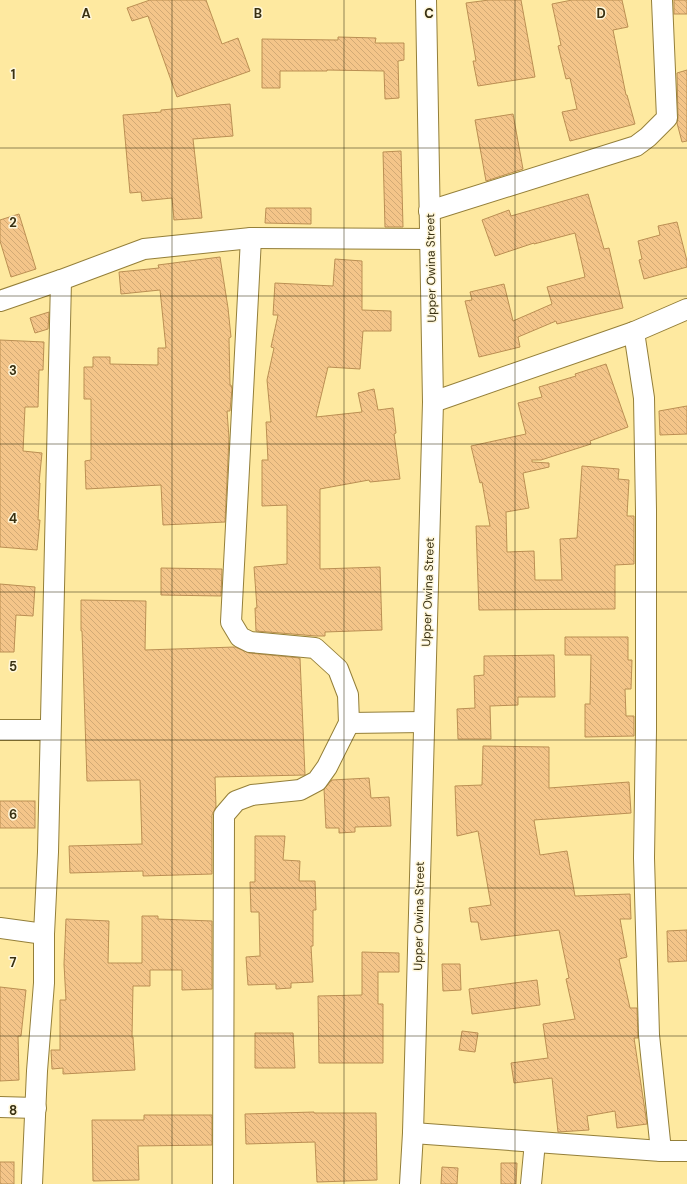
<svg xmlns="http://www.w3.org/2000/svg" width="687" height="1184" font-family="'DM Sans',sans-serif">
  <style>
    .building { fill: url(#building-back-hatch); stroke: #bb8f53 }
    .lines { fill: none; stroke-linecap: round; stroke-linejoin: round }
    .minor-casing { stroke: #947f39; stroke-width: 22 }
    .minor { stroke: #fff; stroke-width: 20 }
    .grid { fill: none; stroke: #383012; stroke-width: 1; stroke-opacity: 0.55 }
    .labels { text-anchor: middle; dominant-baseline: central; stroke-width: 3; stroke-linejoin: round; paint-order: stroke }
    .street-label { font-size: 12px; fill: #383012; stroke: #fff7db }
    .grid-label { font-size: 13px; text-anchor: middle; font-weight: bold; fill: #383012; stroke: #fff7db; stroke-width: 3; stroke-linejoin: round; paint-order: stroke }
  </style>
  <defs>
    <pattern id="building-back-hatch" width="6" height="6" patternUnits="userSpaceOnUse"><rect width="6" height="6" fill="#f4c589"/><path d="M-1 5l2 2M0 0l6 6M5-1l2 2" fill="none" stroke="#d2aa75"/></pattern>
  </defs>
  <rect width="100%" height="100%" fill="#fee9a0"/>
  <g class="building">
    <path d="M150 0H206L222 44 238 38 250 71 177 97 148 16 132 21 127 8Z"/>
    <path d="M489 0H521L535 77 478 86 473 61H476L466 3Z"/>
    <path d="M572 0H622L628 27 613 30 626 95H627L635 124 570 141 562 112 577 109 570 78 566 79 558 46 561 45 552 4Z"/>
    <rect x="674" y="0" width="13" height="14"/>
    <path d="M338 37 376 38 375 43H404V60L398 61 399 98 385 99 384 71 327 70V71H280V88H262V39L338 40Z"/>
    <path d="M687 70V141L682 142 677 123 678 118 677 73Z"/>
    <path d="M230 104 233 136 193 139 202 218 174 220 172 198 142 201 141 192 130 193 123 115 161 112V110Z"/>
    <path d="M513 114 523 169 486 181 475 120Z"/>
    <path d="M401 151 403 227H385L383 152Z"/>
    <path d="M588 194 604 249 609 248 623 308 557 324 556 321 518 337 520 347 479 357 465 301 472 300 470 292 504 284 513 321 552 304 547 287 585 277 575 233 534 244V243L495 256 482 220 509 210 511 216Z"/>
    <path d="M266 208H311V224L265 223Z"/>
    <path d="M19 214 36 269 11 277 0 241V220Z"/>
    <path d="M677 222 687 261V267L644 279 639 260 642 259 638 241 660 235 658 226Z"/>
    <path d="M220 257 228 308 231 337 229 338 230 385H231L232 389 230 411H227L229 438 225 522 163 525 161 485 86 489 85 461 91 460V399H84V367H93V357H110V364L158 365V348H166L160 290 121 294 119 272 159 268 158 265Z"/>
    <path d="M335 259 362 261V310L391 311V331H363L360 369 328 367 316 417 362 412 358 393 374 389 378 410 393 408 396 433 394 434 400 479 370 482 369 480 320 489V569L380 567 382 630 325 632V636H316L256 631 255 608H257L254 567 287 564V505L262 506V460H268L266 422H271L267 380 274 348 271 347 278 315H273L275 283 333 286Z"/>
    <path d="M49 312 48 329 35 333 30 318Z"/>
    <path d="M0 340 44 342 43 370H39L38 407H25L23 451 42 453 39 483H40L38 520H40L37 550 0 547Z"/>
    <path d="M606 364 628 427 590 441 591 444 541 460H532V462L549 463V467L523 473 529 508 506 512 507 552 534 551 535 580H562L560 539 577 538 582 466 619 469 618 479 629 480 627 516H634V564L615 565V609L479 610 476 526H490L482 482 480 483 471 446 526 434 518 403 542 397 539 387 576 376 575 374Z"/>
    <path d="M687 406V434L660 435 659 411Z"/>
    <path d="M161 568 222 569 221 596 161 595Z"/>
    <path d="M0 584 35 587 33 616 16 615 14 652H0Z"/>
    <path d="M81 600 146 601 145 650 235 647 249 653 300 658 305 775 215 777 216 807 212 815V874L143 876V871L70 873 69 846 142 844 140 780 87 781 82 631H81Z"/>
    <path d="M565 637H628V660H632L631 689H625L626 716H634V736L585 737V704H590L591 655H565Z"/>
    <path d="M554 655 555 697H518V705L490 706 491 739H458L457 709 475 708 474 676 484 675V656Z"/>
    <path d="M483 746 549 747V788L629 782 631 813 534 820 540 855 567 851 575 896 630 894 631 919H620L627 957 619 959 630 1008H637L638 1038H634L647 1124 617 1128 615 1111 587 1116 589 1130 558 1132 552 1078 514 1083 511 1063 548 1058 543 1024 575 1019 566 979 569 978 559 930 481 940 478 922H471L469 908 491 905 478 831 457 836 455 786 482 785Z"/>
    <path d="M369 778 371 798 389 797 391 826 355 827V832L339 833V828H326L324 789 332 780Z"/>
    <rect x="0" y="801" width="35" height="27"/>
    <path d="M255 836H285L283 860 300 861 299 881H315L316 910H313V946H311L313 982 291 983V988L276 989V984L248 985 246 957 260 956 259 912H251L250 882H255Z"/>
    <path d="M142 916H158V919L212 921V989L182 990V970H150V986H133L132 1037H133L135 1070 63 1074V1068L52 1069 51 1050H60V1000H66L64 964 66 919 109 921 108 963H142Z"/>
    <path d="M687 930V961L668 962 667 931Z"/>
    <path d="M362 952 399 953V972H378V1004H383V1063H319L318 996 362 995Z"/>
    <path d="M442 964H460L461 990 443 991Z"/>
    <path d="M537 980 540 1005 472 1014 469 989Z"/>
    <path d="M0 987 26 990 21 1036H18L19 1080 0 1081Z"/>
    <path d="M462 1031 478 1033 475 1052 459 1050Z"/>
    <path d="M255 1033H293L295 1068H255Z"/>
    <path d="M314 1112V1113H376L377 1180 317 1182 315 1142 246 1144 245 1114Z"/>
    <path d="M144 1115H212V1145L138 1146 139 1180 93 1181 92 1120H144Z"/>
    <rect x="0" y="1162" width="14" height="22"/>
    <path d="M501 1163H517L516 1184H501Z"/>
    <path d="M442 1167 458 1168 457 1184H441Z"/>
  </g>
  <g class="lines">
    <g class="minor-casing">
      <g id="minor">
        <path d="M429 211 636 146 648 137 667 118 662 0"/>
        <path d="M0 301 61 280 144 249 251 238 430 239"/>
        <path d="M634 332 644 398 646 510V730L644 858 649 1035 661 1151"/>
        <path d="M433 402 634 332 687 309"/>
        <path d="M349 723 424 722"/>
        <path d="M0 730H50"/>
        <path d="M0 928 44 934"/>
        <path d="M0 1107 36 1108"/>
        <path d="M413 1133 661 1151H687"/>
        <path d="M32 1184 37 1071 44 983V934L48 852 61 280"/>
        <path d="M223 1184 224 815 236 801 252 795 300 790 317 781 327 767 349 723 348 695 338 669 315 648 250 642 240 637 231 622 251 238"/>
        <path d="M410 1184 413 1133 433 402 426 0"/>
        <path d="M531 1184 535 1142"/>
      </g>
    </g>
    <use href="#minor" class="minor"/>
  </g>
  <path class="grid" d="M172 0V1184M344 0V1184M515 0V1184M0 148H687M0 296H687M0 444H687M0 592H687M0 740H687M0 888H687M0 1036H687"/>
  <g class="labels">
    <g class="street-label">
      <text transform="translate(431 268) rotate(-91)">Upper Owina Street</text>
      <text transform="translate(428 592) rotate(-88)">Upper Owina Street</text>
      <text transform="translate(419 916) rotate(-89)">Upper Owina Street</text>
    </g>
  </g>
  <g class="grid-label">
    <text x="86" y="18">A</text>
    <text x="258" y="18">B</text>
    <text x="429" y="18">C</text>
    <text x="601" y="18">D</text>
    <text x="13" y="79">1</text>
    <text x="13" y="227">2</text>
    <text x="13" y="375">3</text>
    <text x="13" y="523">4</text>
    <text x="13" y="671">5</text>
    <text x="13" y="819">6</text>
    <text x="13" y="967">7</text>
    <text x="13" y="1115">8</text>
  </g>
</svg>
